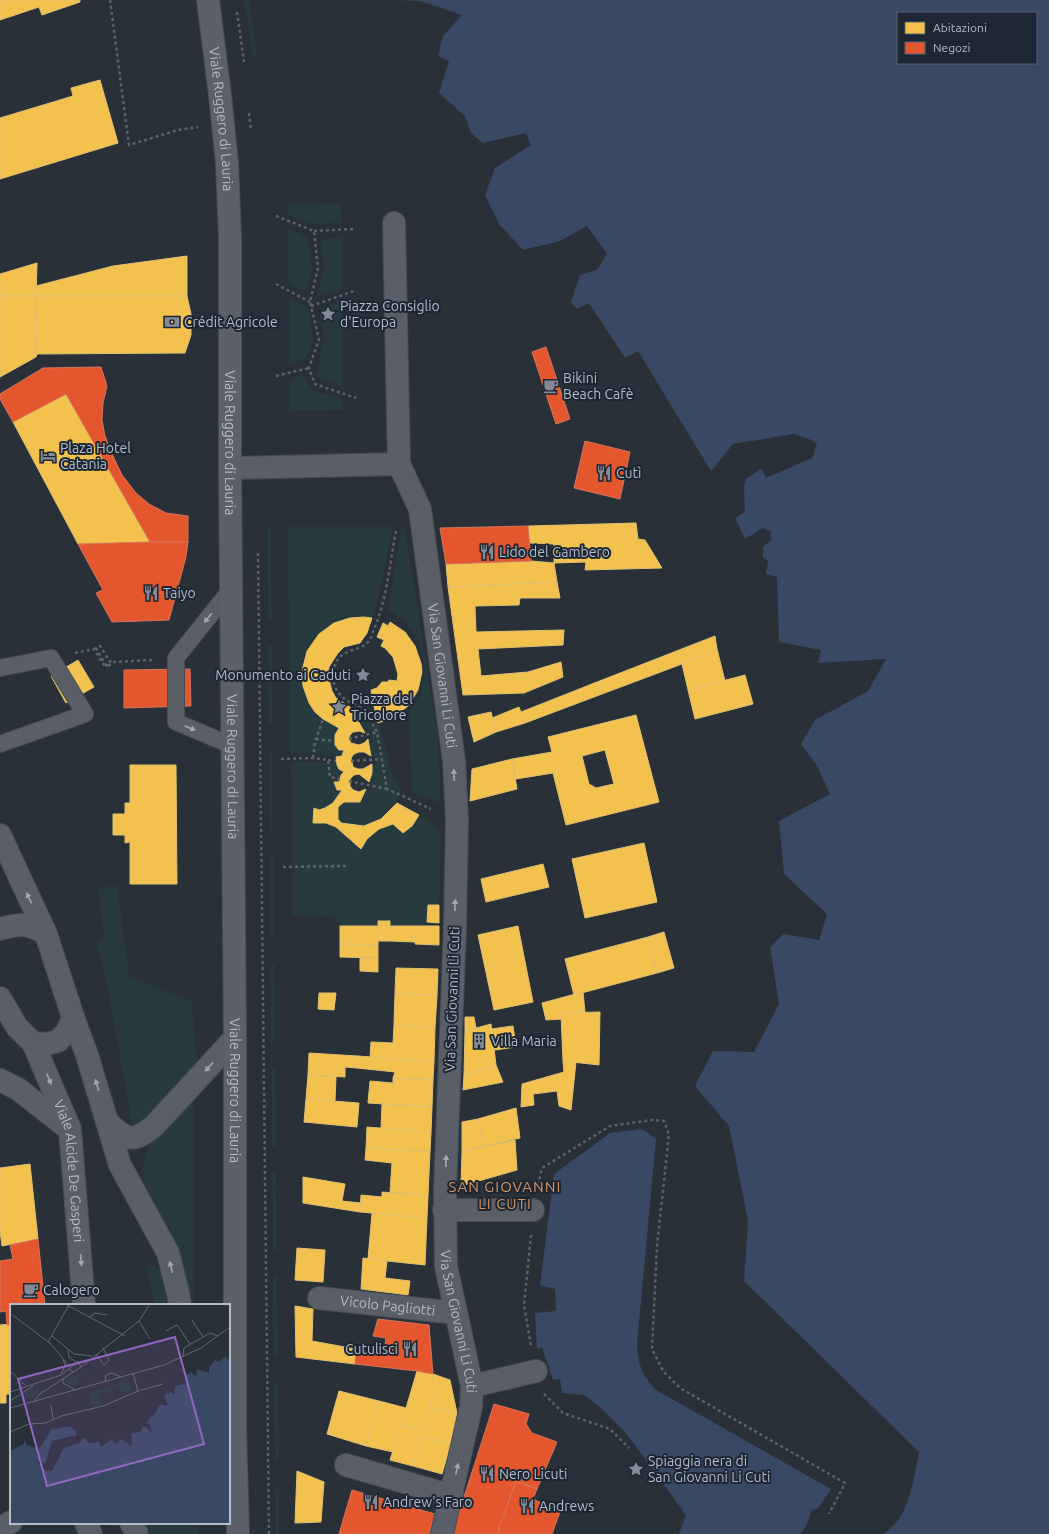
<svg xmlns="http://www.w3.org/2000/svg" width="1049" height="1534" font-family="Ubuntu,sans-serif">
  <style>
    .green { fill: #273a3e }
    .water { fill: #384963; fill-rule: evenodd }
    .homes { fill: #f2c14e; stroke: #dfc073; fill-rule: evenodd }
    .shops { fill: #e4572e; stroke: #d6755c }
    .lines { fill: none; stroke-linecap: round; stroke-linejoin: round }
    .lane-casing { stroke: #484c53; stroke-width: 18 }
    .street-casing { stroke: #484c53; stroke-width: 24 }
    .primary-casing { stroke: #484c55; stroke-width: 24 }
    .path { stroke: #5d636a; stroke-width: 2.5; stroke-dasharray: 3 3; stroke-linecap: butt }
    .lane { stroke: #5a5e66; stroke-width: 16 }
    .street { stroke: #5a5e66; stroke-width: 22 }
    .primary { stroke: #5c6168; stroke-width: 22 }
    .oneway { fill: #a2a9b5 }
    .labels { text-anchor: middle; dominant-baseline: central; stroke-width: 4; stroke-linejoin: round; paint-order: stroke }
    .street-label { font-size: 14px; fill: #b4bcc9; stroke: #1d2633 }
    .poi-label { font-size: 14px; fill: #b4bcc9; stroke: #1d2633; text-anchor: start }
    .neighbourhood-label { font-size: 15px; letter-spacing: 1px; fill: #d59563; stroke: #1d2633 }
    .inset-road { fill: none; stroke: #616872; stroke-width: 1 }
    .view { fill: #9266c3; fill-opacity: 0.15; stroke: #9266c3; stroke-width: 2 }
    .inset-edge { fill: none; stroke: #b4bcc9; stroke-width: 2 }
  </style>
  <rect width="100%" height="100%" fill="#2a3038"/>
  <g class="green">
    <path d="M244 0H249L257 56 253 58Z"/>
    <path d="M341 204V223L311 224 288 215V205Z"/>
    <path d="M288 228 307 238 313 269 305 292 288 283Z"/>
    <path d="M342 236V289L317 297 324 270 321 240Z"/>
    <path d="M289 297 308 307 314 340 306 358 289 365Z"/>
    <path d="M342 299 343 387 316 377 324 338 319 310Z"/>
    <path d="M304 375 312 390 343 399V410L289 411V379Z"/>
    <path d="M267 527H271L272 619H268Z"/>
    <path d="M288 527H393L376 608 372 618C337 613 299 637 302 676 303 682 306 688 308 693 316 714 318 719 339 728 335 737 332 741 339 750H344L342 756 336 757 319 754 290 753Z"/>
    <path d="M401 528H405L437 732 440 776V803L412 793 409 712 420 695 423 686 425 668 419 642 415 634 402 618 388 610Z"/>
    <path d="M268 646H272V725H269Z"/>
    <path d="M375 711 394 780 402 789C395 806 382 824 363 826 355 826 348 825 341 823L338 819V807L344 802H360L366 789 372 790 374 787 373 784 369 782 372 773V764H375L377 761V758L371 756 368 739 372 738V734L370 731 366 730 365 733 355 715 366 714Z"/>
    <path d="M269 751H272L273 830H270Z"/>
    <path d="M302 761 326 763 336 762 339 769 344 772 341 775 339 782H334L336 790H342C338 800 326 812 315 809L326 823 336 827 361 849C371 834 376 829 393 824L403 833 412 826 419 815 441 830 439 905H428L427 926H389L390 921H379L378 926H340L334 916 292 915 291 762Z"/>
    <rect x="270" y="858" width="4" height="78"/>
    <path d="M117 885 129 976 192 1001 196 1061 192 1072 142 1128 131 1124 129 1106 105 974 96 946 104 933 98 889Z"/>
    <path d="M271 964H274L275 1041 271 1042Z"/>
    <path d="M272 1068H275L276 1146H272Z"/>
    <path d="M193 1094 194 1114 193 1305H186L180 1259 143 1181C138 1146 170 1117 193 1094Z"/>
    <path d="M272 1172H276L277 1250H273Z"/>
    <path d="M151 1264C168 1272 169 1288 173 1305H154L153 1294 146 1268Z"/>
    <path d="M273 1277H277V1357H274Z"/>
    <path d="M274 1382 278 1383 279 1461 275 1460Z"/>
    <rect x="275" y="1489" width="4" height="45"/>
    <path d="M144 1523H198V1534H148Z"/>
  </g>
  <g class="water">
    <path d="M398 0H1049V1534H883C910 1518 913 1481 919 1452L744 1281 748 1221 729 1126 695 1086 713 1051 754 1052 779 1004 770 947 783 934 819 940 827 914 784 874 779 821 830 794 817 766 801 744 815 720 868 691 886 659 818 663 821 650 779 642 777 577 766 574 768 561 763 557V547L771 540V532L763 528 745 539 735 518 745 512 744 486 746 479 762 468 766 478 812 458 817 444 809 439 794 434 733 444 711 471 638 351 625 358 589 303 577 309 571 302 580 275 597 270 607 254 587 226 560 241 523 250 499 224 485 195 495 168 531 145 526 133 483 143 471 133 465 116 439 93 449 61 438 56 443 36 462 15 420 1ZM898 13H1036V63H898Z"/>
    <path d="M642 1129 656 1139 637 1344C638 1365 642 1375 656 1390L831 1489 818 1508 812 1510 806 1526 800 1534H679L686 1515 626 1433 600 1407 584 1395 562 1393 560 1379 553 1380 542 1347 537 1349 535 1313 556 1311 555 1289 540 1285 554 1174 610 1133Z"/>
  </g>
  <g class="homes">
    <path d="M0 0H80V2L42 15 39 7 0 20Z"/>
    <path d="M100 80 118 143 0 179V118L73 96 71 88Z"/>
    <path d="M187 256V296H36V286L113 266Z"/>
    <path d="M37 263 36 296H0V274Z"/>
    <path d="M0 296H36L37 354 36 357 0 377Z"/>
    <path d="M36 296H187L191 314V335L185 353 37 354Z"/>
    <path d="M66 394 150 542 78 544 13 422Z"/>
    <path d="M636 523 638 539 645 540 662 568 585 570 586 562 554 563V544L530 543 528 526Z"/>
    <path d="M531 561 554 563 557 582 448 587 446 564Z"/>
    <path d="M557 582 560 598H520L519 605 475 606 476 632 564 630 563 645 478 649 481 676 528 672 561 662 563 677 524 693 463 695 448 587Z"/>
    <path d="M364 617 372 618 367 633 360 643 344 647 338 653 329 667 328 675 332 691 336 698 350 707 365 733 359 731 353 732 350 735 349 739 351 743 359 745 364 743 368 739 371 756 364 752H359L354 754 351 758 353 767 358 769H363L372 764V773L369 782 359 774 354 775 350 779V786L353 790 359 792 366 789 360 802H344L338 807V819L341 823 364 826 381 819 397 803 419 815 412 826 403 833 393 824 379 829 367 839 361 849 336 827 326 823H313L314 808 319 810 325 808 333 803 340 793 342 790H337L334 782H339L341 775 344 772 339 769 337 765 336 757 342 756 344 750H339L335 745V735L339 728 323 719 315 712 309 703 303 686 302 677 303 667 307 651 319 634 334 623 350 618Z"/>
    <path d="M390 622 405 632 415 646 421 663 422 672 418 690 409 705 395 717 378 723 373 702 371 690 377 688 382 682H388L389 680 397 681 398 674 393 657 385 648 381 646 384 640 377 637 383 623 388 626Z"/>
    <path d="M715 636 717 649 682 664 602 694 597 682Z"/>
    <path d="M717 649 725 681 688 690 682 664Z"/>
    <path d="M78 660 94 687 66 703 51 676Z"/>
    <path d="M745 675 753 704 695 719 688 690Z"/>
    <path d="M597 682 602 694 525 723 521 712Z"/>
    <path d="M519 707 525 723 496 732 492 718Z"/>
    <path d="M491 712 496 732 474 742 468 717Z"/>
    <path d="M636 715 659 802 566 825 553 773 516 779 512 759 552 752 548 737ZM605 750 614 784 596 788 589 784 582 756Z"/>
    <path d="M512 759 517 789 470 801 472 769Z"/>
    <path d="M130 765H176L177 884H130V842L125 843V835H113V814H125V803H130Z"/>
    <path d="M644 843 657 902 585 918 572 859Z"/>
    <path d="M543 864 549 887 486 902 481 879Z"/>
    <path d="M428 905H439V923L427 922Z"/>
    <rect x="378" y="921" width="12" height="20"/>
    <path d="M340 926H378V945L340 944Z"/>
    <path d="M389 926H416L415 942 390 941Z"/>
    <path d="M416 926H439V945L415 944Z"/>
    <path d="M518 926 533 1002 494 1010 478 935Z"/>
    <path d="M664 932 674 968 657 973 648 937Z"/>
    <path d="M648 937 657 973 574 995 565 959Z"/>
    <path d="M340 944 378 945V958L340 957Z"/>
    <path d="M360 958H378V972L360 971Z"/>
    <path d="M396 968 438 969 437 996 395 993Z"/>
    <path d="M583 992 585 1012 561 1013 562 1019 546 1020 542 1003Z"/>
    <path d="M319 993H336L334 1010 318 1009Z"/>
    <path d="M395 993 437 996 435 1028 394 1025Z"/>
    <path d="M600 1012 599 1065 563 1061 561 1013Z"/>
    <path d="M465 1017H474L476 1028 465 1031Z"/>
    <path d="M491 1024 496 1065 464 1075 465 1031Z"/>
    <path d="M394 1025 435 1028 434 1062 370 1058 371 1042 393 1043Z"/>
    <path d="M513 1026 516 1047 495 1050 491 1029Z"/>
    <path d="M309 1053 358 1056 357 1068 345 1067V1077L308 1075Z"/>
    <path d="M358 1056 434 1062 433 1080 393 1078 395 1072 357 1068Z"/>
    <path d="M563 1061 576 1062 571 1110 559 1106 557 1091 533 1094 534 1105 521 1107 522 1084 564 1072Z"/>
    <path d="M496 1065 503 1082 463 1090 464 1075Z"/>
    <path d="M308 1075 336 1077 335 1101 306 1099Z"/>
    <path d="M393 1078 433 1080 432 1107 368 1103 370 1081 393 1083Z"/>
    <path d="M306 1099 359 1103 357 1127 304 1122Z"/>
    <path d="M382 1104 432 1107 431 1132 381 1129Z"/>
    <path d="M516 1108 520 1138 484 1146 478 1119Z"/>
    <path d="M478 1119 484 1146 462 1151V1122Z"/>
    <path d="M367 1127 431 1132 430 1152 366 1148Z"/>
    <path d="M515 1140 517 1170 461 1186 462 1151Z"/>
    <path d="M366 1148 430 1152 428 1196 390 1192 392 1163 365 1160Z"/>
    <path d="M30 1164 38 1239 2 1246 0 1231V1168Z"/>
    <path d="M303 1177 345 1184 342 1201 361 1203 360 1212 303 1203Z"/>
    <path d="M382 1192 428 1196 427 1218 360 1212 361 1195 382 1197Z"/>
    <path d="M372 1213 427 1218 425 1265 368 1259Z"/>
    <path d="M297 1248 325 1250 323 1282 295 1280Z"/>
    <path d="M363 1258 387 1261 385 1278 410 1281 408 1295 361 1289Z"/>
    <path d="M295 1306 313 1309 312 1341 356 1349 355 1364 296 1357Z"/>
    <path d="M11 1324V1394H6V1403H0V1325Z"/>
    <path d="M417 1371 433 1374 434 1394 424 1431 401 1425Z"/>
    <path d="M433 1374 450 1380 457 1413 430 1407 434 1394Z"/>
    <path d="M339 1391 379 1401 366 1446 327 1434Z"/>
    <path d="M379 1401 406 1408 393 1452 366 1446Z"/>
    <path d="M430 1407 457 1413 451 1444 422 1436Z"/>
    <path d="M401 1425 424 1431 413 1466 390 1460Z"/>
    <path d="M422 1436 451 1444 442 1474 413 1466Z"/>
    <path d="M297 1471 324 1482 321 1522 295 1523Z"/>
  </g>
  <g class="shops">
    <path d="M546 347 570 419 556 424 532 352Z"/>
    <path d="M101 367 107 386 103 403 102 420 105 436 113 456 122 475 136 493 149 504 166 513 188 516V542H150L66 394 13 422 0 399V394L43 368Z"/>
    <path d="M585 441 630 452 620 499 574 488Z"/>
    <path d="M528 526 531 561 446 564 440 528Z"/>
    <path d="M150 542H188L186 557 169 620 112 622 96 593 103 590 78 544Z"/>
    <path d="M190 669 191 706 124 708V670Z"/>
    <path d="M38 1239 45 1305H11V1324L7 1325 6 1311 0 1312V1261L13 1259 10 1245Z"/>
    <path d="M378 1319 429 1325 433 1374 417 1371 355 1364 356 1349 384 1354 386 1338 373 1336Z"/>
    <path d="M494 1404 529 1414 526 1424 532 1433 557 1442 537 1489 516 1481 497 1534H452Z"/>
    <path d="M516 1481 537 1489 533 1499 560 1512 552 1534H497Z"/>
    <path d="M352 1490 435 1514 429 1534H339Z"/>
  </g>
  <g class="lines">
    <g class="lane-casing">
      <g id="lane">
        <path d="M232 588 176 658V722L233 746"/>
        <path d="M0 668 51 658 85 714 0 744"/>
      </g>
    </g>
    <g class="street-casing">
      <g id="street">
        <path id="s1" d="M399 464 420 509 454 761 457 821 455 926 445 1190 446 1266 472 1386 471 1407 442 1534"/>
        <path d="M230 468 399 464 394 223"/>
        <path d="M0 835 46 934"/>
        <path d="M0 929C21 923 27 923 46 934L73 1017 87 1055 120 1165 168 1253 178 1293 180 1305"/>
        <path d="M0 998 17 1027 33 1043 46 1044 58 1041 67 1032 73 1017"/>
        <path id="s2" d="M33 1043 70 1129 84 1305"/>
        <path d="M0 1080 18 1089 69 1129"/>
        <path d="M108 1123C129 1141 132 1143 154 1126L235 1038"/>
        <path d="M444 1210H533"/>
        <path id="s3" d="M319 1298 456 1313"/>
        <path d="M472 1386 536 1371"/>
        <path d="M346 1465 452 1496"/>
        <path d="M86 1523 91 1534"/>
        <path d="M131 1523 137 1534"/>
        <path d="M0 1528 11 1522"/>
      </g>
    </g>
    <g class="primary-casing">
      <g id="primary">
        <path id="s4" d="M208 0 220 95 227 163 230 237V468L235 1038V1427L238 1534"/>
      </g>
    </g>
    <g class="path">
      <path d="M110 0 129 145 178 130 198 127"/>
      <path d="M237 12 244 62"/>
      <path d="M249 113 251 130"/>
      <path d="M276 216 314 231 318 268 310 302 319 339 309 368 315 384 356 398"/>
      <path d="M314 231 353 229"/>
      <path d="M276 284 310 302"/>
      <path d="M311 306 354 291"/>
      <path d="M276 376 309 368"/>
      <path d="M396 531C390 563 387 597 375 627 373 632 371 638 369 641 360 653 340 646 334 668 329 689 344 703 363 707L377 732 387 789 431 809"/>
      <path d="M258 553 269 1534"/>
      <path d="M75 653 94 649 105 667 111 663 100 646 96 648 107 667 114 662 153 660"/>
      <path d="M316 739 334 741"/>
      <path d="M349 739 377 732"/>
      <path d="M313 758 315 742 323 719"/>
      <path d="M281 759 313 758 328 760 330 777 340 779"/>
      <path d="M328 760 336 761"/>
      <path d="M351 761 382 759"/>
      <path d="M349 781 387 789"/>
      <path d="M283 867 346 866"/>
      <path d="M538 1185 542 1168 610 1126 652 1120 664 1121 669 1134 657 1246 652 1349 663 1371 680 1388 845 1483 829 1514"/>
      <path d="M531 1235 524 1305 531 1346"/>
      <path d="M544 1394 563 1413 610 1429 629 1448"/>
    </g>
    <use href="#lane" class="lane"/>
    <use href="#street" class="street"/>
    <use href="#primary" class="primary"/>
  </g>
  <defs><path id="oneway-solid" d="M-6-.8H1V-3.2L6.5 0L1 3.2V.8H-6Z"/></defs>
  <g class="oneway">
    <use href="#oneway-solid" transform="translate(208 618) rotate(129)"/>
    <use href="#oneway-solid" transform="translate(190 728) rotate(23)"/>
    <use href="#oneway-solid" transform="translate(454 775) rotate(-93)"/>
    <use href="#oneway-solid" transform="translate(29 898) rotate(-115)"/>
    <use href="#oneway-solid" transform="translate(455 905) rotate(-89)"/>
    <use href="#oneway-solid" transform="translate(209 1067) rotate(133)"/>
    <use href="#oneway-solid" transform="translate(49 1079) rotate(67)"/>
    <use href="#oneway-solid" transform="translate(97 1085) rotate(-107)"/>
    <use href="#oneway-solid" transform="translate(446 1161) rotate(-88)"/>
    <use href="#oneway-solid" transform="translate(81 1260) rotate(85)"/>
    <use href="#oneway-solid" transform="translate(171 1267) rotate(-104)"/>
    <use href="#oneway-solid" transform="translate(457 1469) rotate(-78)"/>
  </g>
  <defs>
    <g id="sight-bare" transform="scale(1.2)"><path d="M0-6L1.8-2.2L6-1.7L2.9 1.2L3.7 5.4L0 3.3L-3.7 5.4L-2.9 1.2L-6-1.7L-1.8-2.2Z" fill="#848b96" stroke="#1d2633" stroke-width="2.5" paint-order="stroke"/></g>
    <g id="bank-bare" transform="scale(1.2)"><path d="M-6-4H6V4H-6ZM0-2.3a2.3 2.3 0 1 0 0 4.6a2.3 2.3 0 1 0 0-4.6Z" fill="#848b96" stroke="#1d2633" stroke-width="2.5" paint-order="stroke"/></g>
    <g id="cafe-bare" transform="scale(1.2)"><path d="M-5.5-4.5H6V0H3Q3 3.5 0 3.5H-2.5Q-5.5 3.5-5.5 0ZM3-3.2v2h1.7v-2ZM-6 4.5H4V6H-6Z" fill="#848b96" stroke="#1d2633" stroke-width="2.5" paint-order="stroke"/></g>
    <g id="hotel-bare" transform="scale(1.2)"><path d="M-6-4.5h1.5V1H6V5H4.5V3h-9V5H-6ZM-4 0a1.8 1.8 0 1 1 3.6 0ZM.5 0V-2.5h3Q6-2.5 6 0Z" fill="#848b96" stroke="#1d2633" stroke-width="2.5" paint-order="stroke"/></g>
    <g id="restaurant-bare" transform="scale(1.2)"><path d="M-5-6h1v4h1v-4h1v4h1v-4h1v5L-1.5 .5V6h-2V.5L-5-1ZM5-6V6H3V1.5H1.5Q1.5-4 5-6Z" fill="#848b96" stroke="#1d2633" stroke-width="2.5" paint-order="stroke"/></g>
    <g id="building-bare" transform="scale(1.2)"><path d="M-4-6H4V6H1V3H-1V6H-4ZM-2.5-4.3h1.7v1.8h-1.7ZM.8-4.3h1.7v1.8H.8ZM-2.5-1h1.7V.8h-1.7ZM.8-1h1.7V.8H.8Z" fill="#848b96" stroke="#1d2633" stroke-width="2.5" paint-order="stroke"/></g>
  </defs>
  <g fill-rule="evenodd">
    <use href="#sight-bare" x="328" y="314"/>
    <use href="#bank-bare" x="172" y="322"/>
    <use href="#cafe-bare" x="551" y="386"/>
    <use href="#hotel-bare" x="48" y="456"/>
    <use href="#restaurant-bare" x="604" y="473"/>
    <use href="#restaurant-bare" x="487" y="552"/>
    <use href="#restaurant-bare" x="151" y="593"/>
    <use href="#sight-bare" x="363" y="675"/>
    <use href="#sight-bare" x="339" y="707"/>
    <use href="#building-bare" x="479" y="1041"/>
    <use href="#cafe-bare" x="31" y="1290"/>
    <use href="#restaurant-bare" x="410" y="1349"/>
    <use href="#sight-bare" x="636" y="1469"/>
    <use href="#restaurant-bare" x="487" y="1474"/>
    <use href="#restaurant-bare" x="371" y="1502"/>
    <use href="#restaurant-bare" x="527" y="1506"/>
  </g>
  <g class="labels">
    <g class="street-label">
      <text stroke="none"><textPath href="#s4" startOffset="120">Viale Ruggero di Lauria</textPath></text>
      <text stroke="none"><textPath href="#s4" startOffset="444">Viale Ruggero di Lauria</textPath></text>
      <text stroke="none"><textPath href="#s1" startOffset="218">Via San Giovanni Li Cuti</textPath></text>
      <text stroke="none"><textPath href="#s4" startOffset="768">Viale Ruggero di Lauria</textPath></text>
      <text transform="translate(452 999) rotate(-88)">Via San Giovanni Li Cuti</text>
      <text stroke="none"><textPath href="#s4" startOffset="1092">Viale Ruggero di Lauria</textPath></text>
      <text stroke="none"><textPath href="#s2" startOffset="135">Viale Alcide De Gasperi</textPath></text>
      <text stroke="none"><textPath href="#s3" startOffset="69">Vicolo Pagliotti</textPath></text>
      <text stroke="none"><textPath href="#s1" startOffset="866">Via San Giovanni Li Cuti</textPath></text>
    </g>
    <g class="poi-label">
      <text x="340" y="306">Piazza Consiglio<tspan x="340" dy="16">d'Europa</tspan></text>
      <text x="184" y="322">Crédit Agricole</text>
      <text x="563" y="378">Bikini<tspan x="563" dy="16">Beach Cafè</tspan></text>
      <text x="60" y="448">Plaza Hotel<tspan x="60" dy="16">Catania</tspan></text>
      <text x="616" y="473">Cutì</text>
      <text x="499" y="552">Lido del Gambero</text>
      <text x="163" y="593">Taiyo</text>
      <text x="351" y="675" text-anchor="end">Monumento ai Caduti</text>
      <text x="351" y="699">Piazza del<tspan x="351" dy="16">Tricolore</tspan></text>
      <text x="491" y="1041">Villa Maria</text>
      <text x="43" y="1290">Calogero</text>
      <text x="398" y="1349" text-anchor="end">Cutulisci</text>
      <text x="648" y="1461">Spiaggia nera di<tspan x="648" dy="16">San Giovanni Li Cuti</tspan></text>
      <text x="499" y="1474">Nero Licuti</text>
      <text x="383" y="1502">Andrew's Faro</text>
      <text x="539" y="1506">Andrews</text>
    </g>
    <g class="neighbourhood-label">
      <text x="505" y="1186">SAN GIOVANNI<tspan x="505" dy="17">LI CUTI</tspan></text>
    </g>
  </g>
  <g transform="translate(10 1304)">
    <rect width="220" height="220" fill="#2a3038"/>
    <path d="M77 68 78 69 69 73 68 80 62 82 54 77ZM119 77 122 88H112L106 82 98 89 90 88 88 93 93 98 92 101 82 102 79 88 95 84 96 88V83ZM37 84 27 92 0 99 21 85 28 87Z" fill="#273a3e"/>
    <path d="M215 52 220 57V220H0V147L14 140V135L17 141 29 145 42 125 60 122 66 127V131L42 137 35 159 29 157 28 159 36 167H42L54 144 70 139 73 134 77 135 78 139 89 138 91 143 102 135 106 140 111 135 122 142 121 130 132 127V123H136L142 129 140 120 136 119 146 108 150 100 156 102 158 100 154 93 156 90 161 88 165 91 164 86 167 81 176 80V71L181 68 186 72 187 65 199 69V64L205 56 209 58Z" fill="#384963"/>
    <path class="inset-road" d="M55 0 115 32M0 9 41 40 60 63M80 13 85 9 97 11M182 16 193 33M129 17 140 35M156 27 167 21 180 40M42 32 64 50 82 52M38 38 59 1M58 45 59 53 66 58M86 50 94 61 99 56 93 44M173 53 174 44 200 29 208 32M71 63 129 17 140 0M0 67 15 81M123 69 128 87 153 80M51 71 55 61 53 55M53 75V79L65 86M95 77 96 71 102 69 111 73M0 88 51 71 59 65M25 96 30 90 71 63 68 57 59 65 63 68M0 97 23 82M41 101 43 116M0 104 154 61 191 44 220 23M0 128 19 120 36 119 51 112 93 102 128 87"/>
    <path class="view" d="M165 33 194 140 37 182 8 75Z"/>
    <rect width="220" height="220" class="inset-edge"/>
  </g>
  <rect x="897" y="12" width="140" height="52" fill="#1d2633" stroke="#59626f"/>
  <rect x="905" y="22" width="20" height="12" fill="#f2c14e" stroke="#59626f"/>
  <text x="933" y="32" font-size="12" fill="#b4bcc9">Abitazioni</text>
  <rect x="905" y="42" width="20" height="12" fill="#e4572e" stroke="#59626f"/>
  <text x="933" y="52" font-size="12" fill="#b4bcc9">Negozi</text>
</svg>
